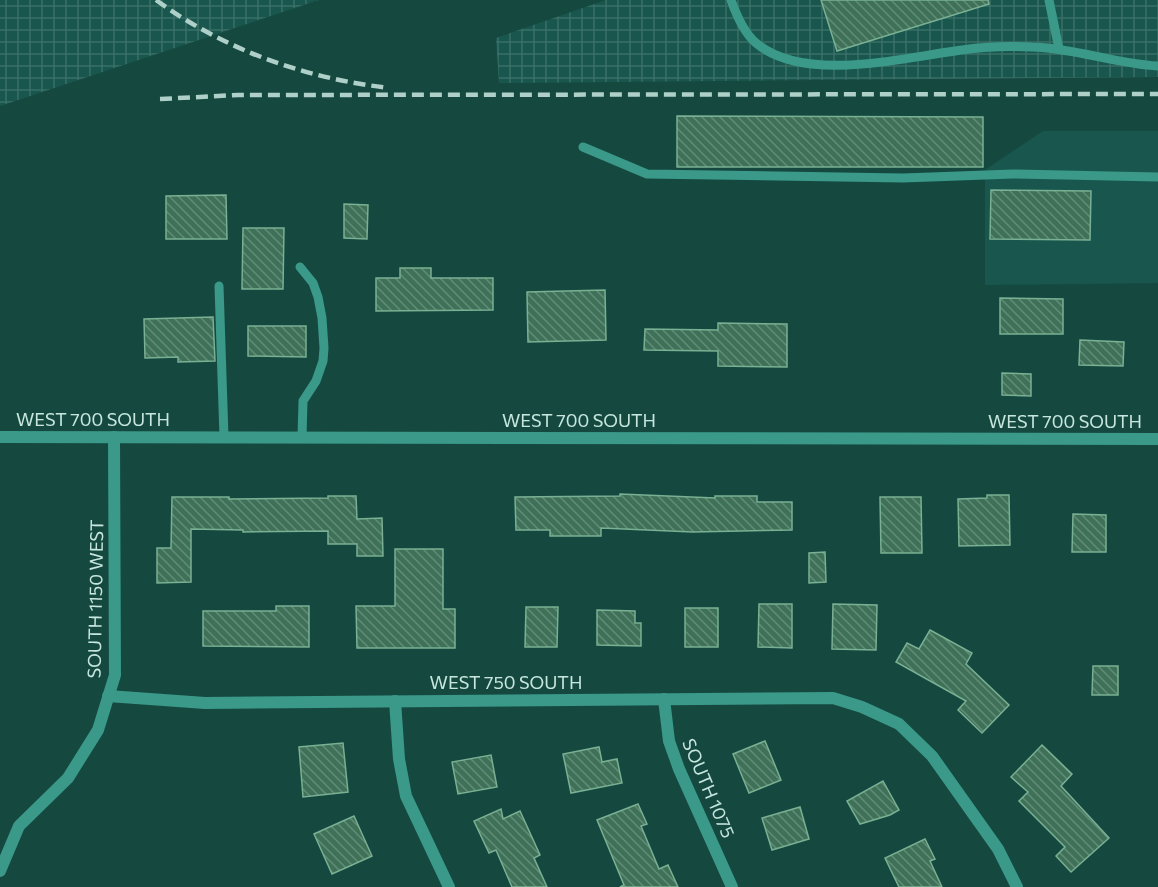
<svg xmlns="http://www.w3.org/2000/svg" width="1158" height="887" font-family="Commissioner,sans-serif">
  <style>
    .built { fill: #19574e }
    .industrial { fill: url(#industrial-grid) }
    .building { fill: url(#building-back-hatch); stroke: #7ab093; stroke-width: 1.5 }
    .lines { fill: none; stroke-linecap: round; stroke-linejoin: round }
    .service { stroke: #3a9989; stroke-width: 9 }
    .minor { stroke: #3a9989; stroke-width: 12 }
    .tertiary { stroke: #3a9989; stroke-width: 12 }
    .rail { stroke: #aed0c8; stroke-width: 4.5; stroke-dasharray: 12 6; stroke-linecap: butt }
    .labels { text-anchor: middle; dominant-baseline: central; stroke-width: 6; stroke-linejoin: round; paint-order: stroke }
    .street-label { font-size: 18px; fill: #c6e6de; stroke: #154940 }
  </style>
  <defs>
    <pattern id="industrial-grid" width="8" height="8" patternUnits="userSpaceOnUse" patternTransform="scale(1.5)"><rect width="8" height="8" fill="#19574e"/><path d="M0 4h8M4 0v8" fill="none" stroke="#396f67"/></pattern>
    <pattern id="building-back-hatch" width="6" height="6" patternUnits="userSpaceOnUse" patternTransform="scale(1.5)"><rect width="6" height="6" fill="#3e7158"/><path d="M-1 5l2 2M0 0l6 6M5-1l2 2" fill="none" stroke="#618c77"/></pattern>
  </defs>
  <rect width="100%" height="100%" fill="#154940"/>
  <path class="built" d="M1043 131H1158V283L985 285V170Z"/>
  <g class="industrial">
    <path d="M0 0H319L0 106Z"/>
    <path d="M606 0H1158V77L499 83 496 38Z"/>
  </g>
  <g class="building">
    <path d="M821 0H988L989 4 837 51Z"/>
    <path d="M677 116 983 117V167H677Z"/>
    <path d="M991 190 1091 191 1090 240 990 239Z"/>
    <path d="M226 195 227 239H166V196Z"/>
    <path d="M344 204 368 205 367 239 344 238Z"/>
    <path d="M243 228H284L283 289H242Z"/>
    <path d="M400 268H431V278H493V310L376 311V278H400Z"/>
    <path d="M605 290 606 340 528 342 527 292Z"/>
    <path d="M1000 298 1063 299V334H1000Z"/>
    <path d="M213 317 215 361 178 362V357L145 358 144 319Z"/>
    <path d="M718 323 787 324V367L718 366V351L644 350 645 329 718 330Z"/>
    <path d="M248 326H306V357L248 356Z"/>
    <path d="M1080 340 1124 342 1123 366 1079 365Z"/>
    <path d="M1002 373 1031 374V396L1002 395Z"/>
    <path d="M620 494 715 498V496H757V502H792V530L693 532 601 528V536H550V530H516L515 497 620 496Z"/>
    <path d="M987 495H1009L1010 545 959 546 958 499 987 498Z"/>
    <path d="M328 496H356L357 519 382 518 383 556H357V544H328V531L243 532V530L191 529V582L157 583V548H171L172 497H229V499L328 498Z"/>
    <path d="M880 497H921L922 553H881Z"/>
    <path d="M1073 514 1106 515V552H1072Z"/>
    <path d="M395 549H443V609H455V648H357L356 606H395Z"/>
    <path d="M825 552 826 582 809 583V553Z"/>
    <path d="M759 604H792V648L758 647Z"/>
    <path d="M833 604 877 605 876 650 832 649Z"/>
    <path d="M276 606H309V647L203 646V611H276Z"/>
    <path d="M526 607H558L557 647H525Z"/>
    <rect x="685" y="608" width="33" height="39"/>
    <path d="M597 610 635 611V623H641V646L597 645Z"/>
    <path d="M930 630 972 653 966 664 1009 705 982 733 958 710 966 701 896 662 907 643 919 649Z"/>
    <path d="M1093 666H1118V695H1092Z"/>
    <path d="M765 741 781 780 749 793 733 754Z"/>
    <path d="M343 743 348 792 303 797 299 747Z"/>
    <path d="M1042 745 1072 774 1061 786 1109 838 1071 872 1056 856 1065 847 1019 801 1028 792 1011 777Z"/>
    <path d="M599 747 602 762 617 759 622 783 571 793 563 754Z"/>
    <path d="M491 755 497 787 458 794 452 762Z"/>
    <path d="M883 781 899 810 890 815 860 824 847 801Z"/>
    <path d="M638 804 647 824 641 826 659 869 668 865 678 887H620L624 885 597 820Z"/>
    <path d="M800 807 809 839 772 850 762 818Z"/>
    <path d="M501 809 503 819 520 811 540 855 534 858 547 887H512L496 850 489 853 474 821Z"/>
    <path d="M354 816 372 856 332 874 314 834Z"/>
    <path d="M925 839 935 859 930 861 942 887H899L885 858Z"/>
  </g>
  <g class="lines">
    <g class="service">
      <path d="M731 0C736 14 744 33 756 43 806 85 909 56 969 49 990 46 1011 46 1032 47 1075 48 1116 64 1158 66"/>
      <path d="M1049 0 1059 49"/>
      <path d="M583 147 647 174 903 178 1013 174 1158 177"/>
      <path d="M300 267 313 283 318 297 322 318 324 348 323 361 316 381 303 401 302 437"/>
      <path d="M219 286 224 437"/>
    </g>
    <g class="minor">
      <path d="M108 696 205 703 833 698 862 707 899 724 932 756 998 849 1017 887"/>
      <path d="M664 699 669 741 679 769 732 887"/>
      <path d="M395 701 399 759 406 796 449 887"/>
      <path d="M0 871 19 826 68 778 98 730 115 675 114 437"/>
    </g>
    <path class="tertiary" d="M0 437 1158 439"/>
    <g class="rail">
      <path d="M156 0C225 50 304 78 389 88"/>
      <path d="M160 99 238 95 1158 94"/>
    </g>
  </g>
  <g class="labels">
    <g class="street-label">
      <text x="93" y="419">WEST 700 SOUTH</text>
      <text x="579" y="420">WEST 700 SOUTH</text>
      <text x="1065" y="421">WEST 700 SOUTH</text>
      <text transform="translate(95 599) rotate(-89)">SOUTH 1150 WEST</text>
      <text x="506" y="682">WEST 750 SOUTH</text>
      <text transform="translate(709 788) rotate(67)">SOUTH 1075</text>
    </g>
  </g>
</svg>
